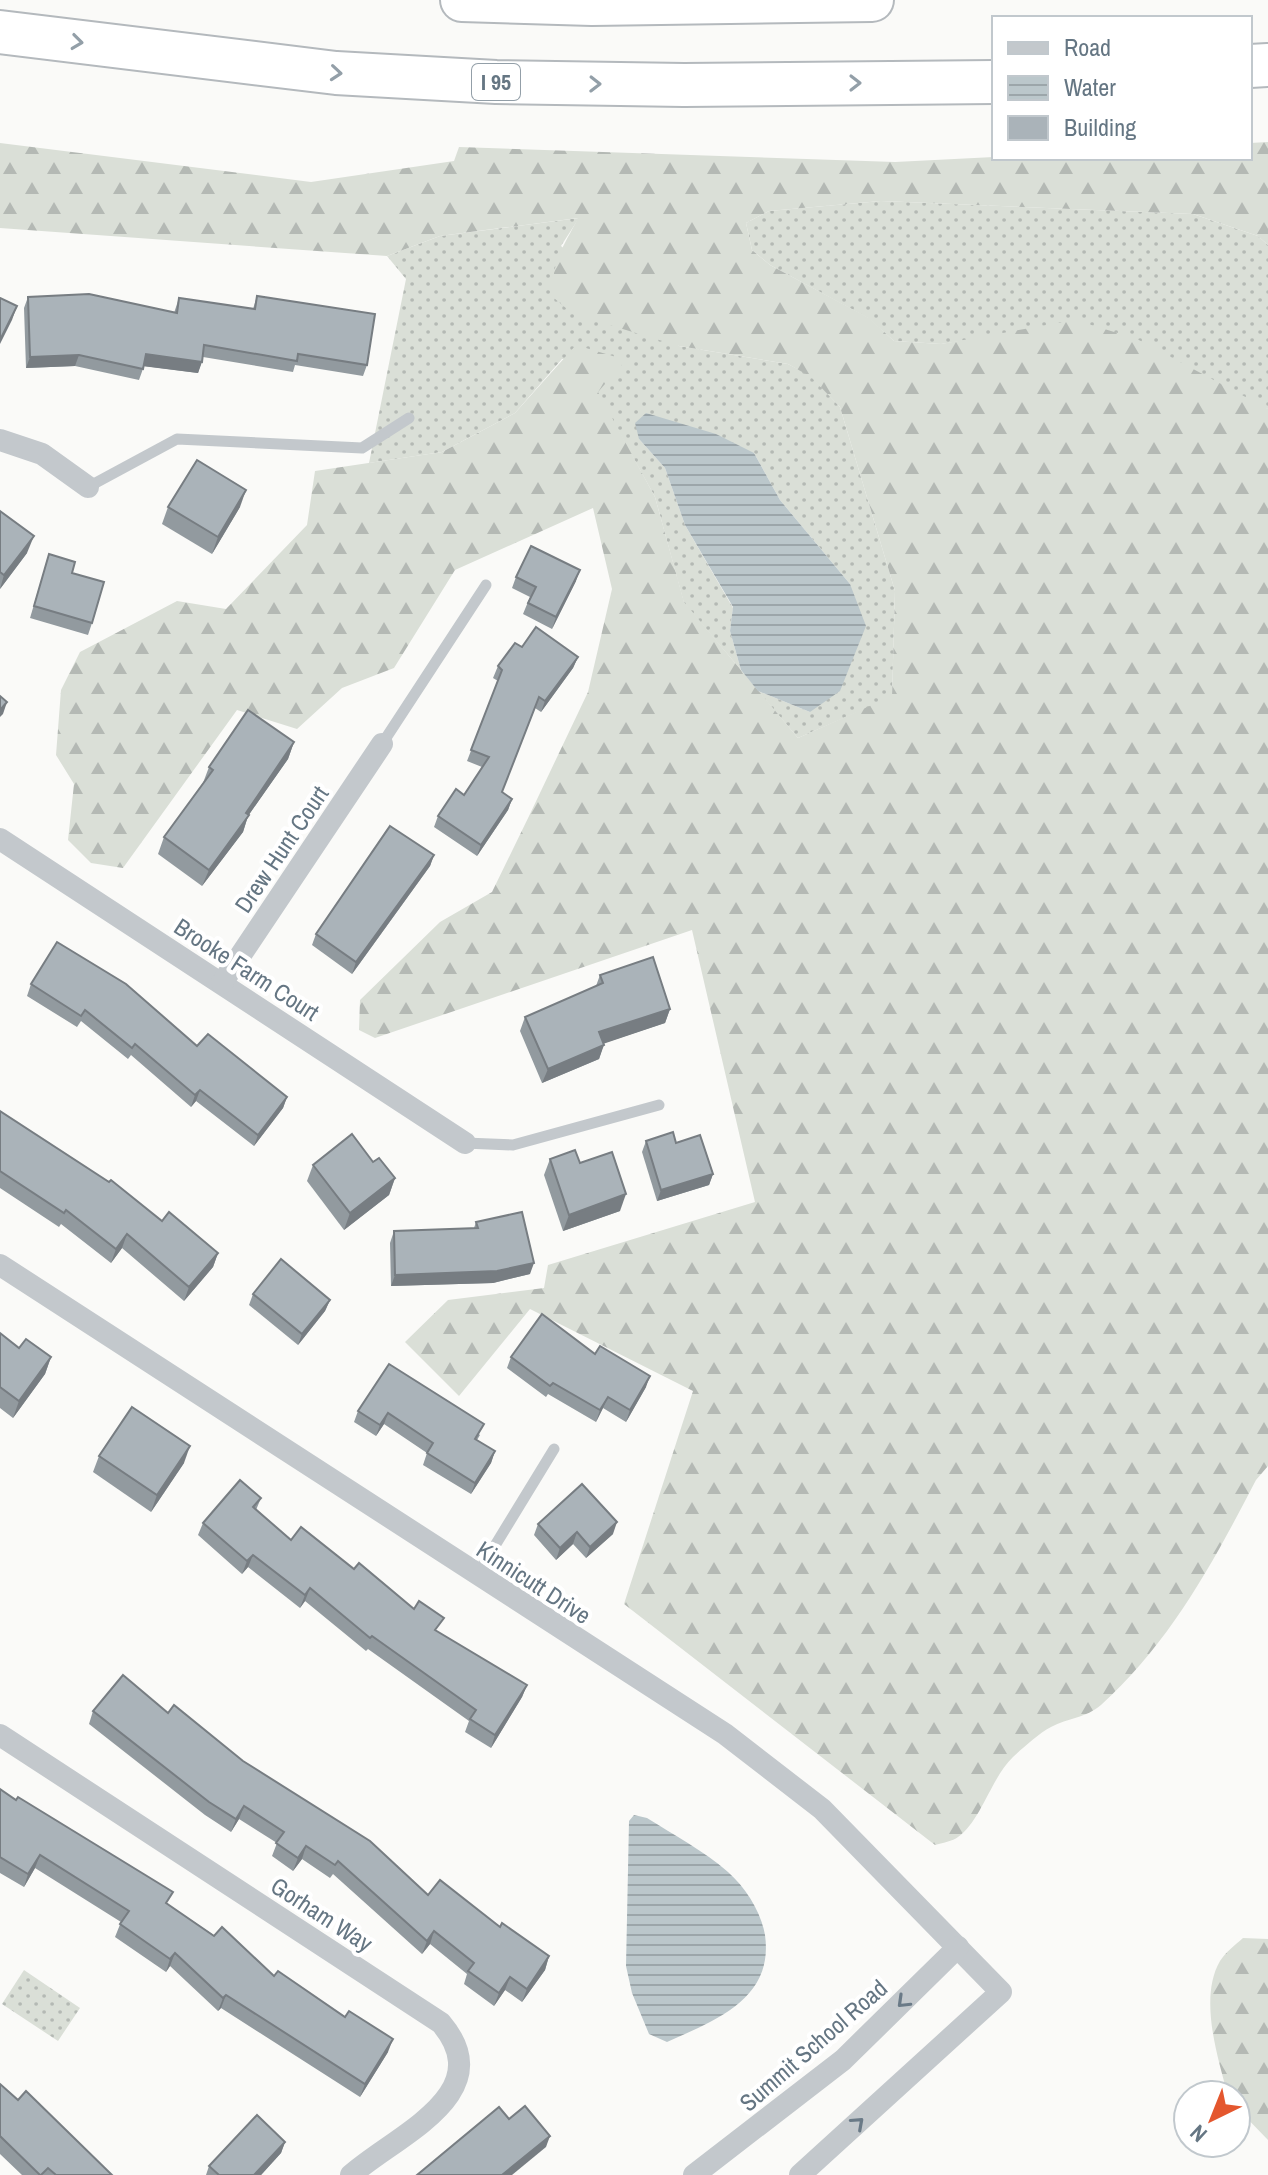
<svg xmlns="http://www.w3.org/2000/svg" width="1268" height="2175" font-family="'Archivo Narrow',sans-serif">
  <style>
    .grass { fill: url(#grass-dots) }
    .forest { fill: url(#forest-firs) }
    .water { fill: url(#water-rules) }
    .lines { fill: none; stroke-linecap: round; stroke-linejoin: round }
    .highway-casing { stroke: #b4b9bd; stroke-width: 46 }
    .lane { stroke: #c3c8cc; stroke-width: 11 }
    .street { stroke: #c3c8cc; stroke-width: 22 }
    .highway { stroke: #fff; stroke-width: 42 }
    .wall { fill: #929a9f }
    .shaded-wall { fill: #777d82 }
    .building { fill: #aab3b9; stroke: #777d82; stroke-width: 2 }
    .oneway { stroke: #939fa8 }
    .oneway2 { stroke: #6a7a87 }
    .labels { text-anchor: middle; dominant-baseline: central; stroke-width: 8; stroke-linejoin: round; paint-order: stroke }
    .shield { fill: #fff; stroke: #939fa8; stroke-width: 2 }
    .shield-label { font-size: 22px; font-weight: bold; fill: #657683 }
    .street-label { font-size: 24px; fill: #657683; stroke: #fff }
  </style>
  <defs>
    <pattern id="grass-dots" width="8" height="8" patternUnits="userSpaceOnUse" patternTransform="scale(2)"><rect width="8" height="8" fill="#dadfd7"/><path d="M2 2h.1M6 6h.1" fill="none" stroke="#b4b9b4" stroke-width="1.8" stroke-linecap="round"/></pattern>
    <pattern id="forest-firs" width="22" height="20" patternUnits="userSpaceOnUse" patternTransform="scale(2)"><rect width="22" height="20" fill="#dadfd7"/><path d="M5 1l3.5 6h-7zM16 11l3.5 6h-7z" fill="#b4b9b4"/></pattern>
    <pattern id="water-rules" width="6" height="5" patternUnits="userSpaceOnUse" patternTransform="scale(2)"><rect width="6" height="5" fill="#bbc7cb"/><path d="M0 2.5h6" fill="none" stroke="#9ca6aa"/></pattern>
  </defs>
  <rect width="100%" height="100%" fill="#fafaf8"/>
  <g class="grass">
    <path d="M881 201 1193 214 1258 236 1268 245V409L1007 334 941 344 894 341 868 318 770 265 752 250 746 223 769 211Z"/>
    <path d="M579 218 561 246 679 346 788 364 811 376 840 407 895 591 892 697 798 738 758 691 810 712 850 584 780 500 754 453 639 439 665 468 685 525 733 608 730 631 741 670 684 603 655 497 597 392 625 360 562 359 515 413 442 452 369 463 406 279 387 256 440 236Z"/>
    <path d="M24 1970 80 2008 58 2041 2 2004Z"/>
  </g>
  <g class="forest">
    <path d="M1268 142V245L1258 236 1193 214 881 201 769 211 746 223 752 250 770 265 869 318 894 341 941 344 1075 320 1137 339 1268 409V1466L1256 1480C1214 1561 1170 1643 1101 1705 1086 1718 1068 1718 1051 1727 1038 1734 1024 1747 1013 1757 991 1778 981 1821 958 1837 953 1841 942 1843 935 1845L624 1604 693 1391 530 1309 459 1396 405 1342 448 1300 544 1288 548 1265 755 1202 692 930 375 1038 359 1030 360 1000 440 922 492 892 530 814 588 692 612 589 593 508 455 570 394 668 342 688 297 729 237 710 123 868 91 863 68 840 74 784 56 755 61 690 80 652 177 601 226 609 307 525 315 471 442 452 515 413 576 345 626 360 598 392 655 497 684 602 798 738 892 696 895 591 840 407 811 377 788 364 679 346 573 314 554 298C549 265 564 246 578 218L440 236 387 256 0 228V143L311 182 454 161 459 147 895 162 994 157 1250 158V143Z"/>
    <path d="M1243 1938 1268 1939V2140L1238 2109 1236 2095 1227 2092C1217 2055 1199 1997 1220 1961 1226 1952 1235 1945 1243 1938Z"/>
  </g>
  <g class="water">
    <path d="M646 413 716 434 754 453 780 500 850 584 866 626 840 691 810 712 758 691 741 670 730 631 733 607 685 525 665 468 639 439 635 423Z"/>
    <path d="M634 1815 647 1818C674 1835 704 1851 728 1872 746 1888 761 1912 765 1935 774 1999 716 2020 667 2042L649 2034 632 1993 626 1966 629 1821Z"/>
  </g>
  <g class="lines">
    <g class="highway-casing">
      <g id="highway">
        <path d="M462 0 592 4 872 0"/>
        <path d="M0 32 336 73 496 82 684 85 994 82"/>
        <path d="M1250 66 1268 65"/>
      </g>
    </g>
    <g class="lane">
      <path d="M88 487 177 439 362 448 409 418"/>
      <path d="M382 744 486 585"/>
      <path d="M465 1143 513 1145 659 1105"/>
      <path d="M477 1575 554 1449"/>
    </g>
    <g class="street">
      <path d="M0 440 42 454 88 487"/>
      <path d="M0 839 465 1143"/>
      <path d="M222 983 382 744"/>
      <path d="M0 1265 725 1734 822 1809 1001 1992 800 2175"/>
      <path d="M0 1735 441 2023C501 2094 396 2135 351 2175"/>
      <path d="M694 2175 843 2060 958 1947"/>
    </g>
    <use href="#highway" class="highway"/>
  </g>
  <g class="wall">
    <path d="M257 296 367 365 363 376 295 365 293 372 203 357 198 373 144 366 139 380 75 366 26 368 24 308 28 297 174 313 179 298 253 309Z"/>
    <path d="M168 507H240L212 554 162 524Z"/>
    <path d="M0 511 27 553 0 589Z"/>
    <path d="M49 554 72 573 92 623 88 635 30 618Z"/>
    <path d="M516 577 576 581 552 629 523 614 530 597 512 588Z"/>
    <path d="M522 647 578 657 573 668 541 712 535 708 502 792 512 799 508 810 477 856 434 827 438 816 464 795 482 767 467 761 498 681 493 678 498 666Z"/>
    <path d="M294 742 288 759 248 816 243 832 202 886 158 854 164 837 203 783 209 767Z"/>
    <path d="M434 855 430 866 352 974 312 945 316 934Z"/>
    <path d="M600 975 670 1009 665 1023 604 1043 599 1059 542 1083 520 1031 525 1017 596 986Z"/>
    <path d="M31 984 197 1046 287 1097 283 1108 254 1146 196 1101 191 1107 131 1055 128 1059 81 1021 77 1027 27 996Z"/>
    <path d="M0 1111 162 1221 218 1253 213 1267 184 1301 122 1248 111 1263 61 1224 59 1227 0 1188Z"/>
    <path d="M646 1141 676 1143 713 1174 709 1185 657 1201 642 1152Z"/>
    <path d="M550 1159 580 1163 620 1211 563 1231 544 1175Z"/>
    <path d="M373 1162 395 1178 389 1195 344 1230 307 1181 313 1165Z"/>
    <path d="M476 1222 530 1274 493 1283 391 1286 390 1243 394 1231 474 1228Z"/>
    <path d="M253 1294 330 1300 325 1311 298 1345 249 1305Z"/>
    <path d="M0 1333 19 1348 51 1357 45 1374 13 1418 0 1408Z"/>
    <path d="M595 1354 646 1387 626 1422 603 1408 596 1422 548 1394 546 1397 507 1368 511 1357Z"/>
    <path d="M389 1364 480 1435 477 1440 495 1451 491 1463 471 1494 423 1465 427 1453 384 1424 376 1436 354 1422 358 1411Z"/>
    <path d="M99 1456 184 1463 151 1512 93 1472Z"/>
    <path d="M261 1498 256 1510 291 1540 354 1569 438 1632 527 1685 522 1697 491 1748 465 1732 469 1721 368 1649 366 1651 305 1601 300 1608 248 1567 242 1574 198 1535 203 1523Z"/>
    <path d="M538 1524 613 1534 586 1558 573 1544 556 1560 534 1535Z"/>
    <path d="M93 1711 168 1713 243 1761 428 1895 500 1927 549 1956 545 1970 522 2002 505 1990 494 2006 464 1984 467 1974 430 1944 422 1954 333 1874 330 1878 302 1859 293 1871 272 1856 277 1843 239 1819 231 1832 205 1815 89 1724Z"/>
    <path d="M0 1789 169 1905 388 2052 360 2097 221 2008 218 2011 170 1966 166 1972 115 1937 121 1922 35 1868 24 1887 0 1873Z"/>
    <path d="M0 2084 18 2100 112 2175H22L0 2154Z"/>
    <path d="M285 2142 281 2153 261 2175H206L209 2166Z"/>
  </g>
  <g class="shaded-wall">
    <path d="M17 306 12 320 0 344V340Z"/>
    <path d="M146 354 202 362 198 373 142 366Z"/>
    <path d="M79 355 75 366 26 368 30 357Z"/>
    <path d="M246 490 240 507 212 554 218 537Z"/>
    <path d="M34 536 27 553 0 589 4 575Z"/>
    <path d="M580 570 576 581 552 629 556 617Z"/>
    <path d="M578 657 573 668 541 712 545 701Z"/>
    <path d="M7 702 3 714 0 717V710Z"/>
    <path d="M294 742 288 759 248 816 243 832 202 886 209 870Z"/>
    <path d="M512 799 508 810 477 856 481 845Z"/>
    <path d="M434 855 430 866 352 974 356 962Z"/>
    <path d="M670 1009 665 1023 594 1047 599 1032Z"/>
    <path d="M604 1045 599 1059 542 1083 548 1069Z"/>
    <path d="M200 1090 196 1101 191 1107 195 1095Z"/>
    <path d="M287 1097 283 1108 254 1146 258 1135Z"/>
    <path d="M713 1174 709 1185 657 1201 661 1190Z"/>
    <path d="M395 1178 389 1195 344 1230 350 1213Z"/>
    <path d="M626 1194 620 1211 563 1231 569 1215Z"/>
    <path d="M127 1234 122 1248 111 1263 116 1249Z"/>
    <path d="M218 1253 213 1267 184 1301 189 1287Z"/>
    <path d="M534 1263 530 1274 493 1283 391 1286 395 1275Z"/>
    <path d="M330 1300 325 1311 298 1345 302 1334Z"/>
    <path d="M51 1357 45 1374 13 1418 19 1401Z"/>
    <path d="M650 1376 646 1387 626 1422 630 1410Z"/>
    <path d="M608 1397 603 1408 596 1422 600 1410Z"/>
    <path d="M388 1413 384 1424 376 1436 380 1425Z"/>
    <path d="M190 1446 184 1463 151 1512 157 1495Z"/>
    <path d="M495 1451 491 1463 471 1494 475 1483Z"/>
    <path d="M617 1522 613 1534 586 1558 590 1547Z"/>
    <path d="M577 1532 573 1544 556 1560 560 1548Z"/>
    <path d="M253 1555 248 1567 242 1574 247 1561Z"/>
    <path d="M310 1588 305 1601 300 1608 305 1595Z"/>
    <path d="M527 1685 522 1697 491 1748 495 1735Z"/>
    <path d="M244 1806 239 1819 231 1832 236 1819Z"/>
    <path d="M306 1846 302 1859 293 1871 298 1858Z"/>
    <path d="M40 1855 35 1868 24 1887 28 1874Z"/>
    <path d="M434 1931 430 1944 422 1954 427 1941Z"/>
    <path d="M175 1953 170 1966 166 1972 170 1959Z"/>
    <path d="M549 1956 545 1970 522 2002 527 1989Z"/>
    <path d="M510 1977 505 1990 494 2006 499 1993Z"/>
    <path d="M226 1995 221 2008 218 2011 223 1998Z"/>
    <path d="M393 2039 388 2052 360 2097 365 2084Z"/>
    <path d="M550 2136 546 2147 512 2175H502Z"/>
    <path d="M285 2142 281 2153 261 2175H254Z"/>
  </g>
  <g class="building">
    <path d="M89 294 177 313 179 298 255 309 257 296 375 314 367 365 298 354 297 361 204 345 202 362 146 354 143 369 79 355 30 357 28 297Z"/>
    <path d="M0 298 17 306 0 340Z"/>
    <path d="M197 460 246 490 218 537 168 507Z"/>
    <path d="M0 511 34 536 4 575 0 572Z"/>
    <path d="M531 546 580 570 556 617 528 603 536 587 516 577Z"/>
    <path d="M49 554 75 562 72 573 104 582 92 623 34 606Z"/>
    <path d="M536 627 578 657 545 701 539 697 502 792 512 799 481 845 438 816 456 789 464 795 489 757 471 750 502 670 498 666 515 643 522 647Z"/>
    <path d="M0 696 7 702 0 710Z"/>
    <path d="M248 710 294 742 246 813 249 815 209 870 164 837 213 770 209 767Z"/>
    <path d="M390 826 434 855 356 962 316 934Z"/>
    <path d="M57 942 126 984 197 1046 208 1034 287 1097 258 1135 200 1090 195 1095 135 1044 132 1048 85 1010 81 1016 31 984Z"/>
    <path d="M653 957 670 1009 599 1032 604 1045 548 1069 525 1017 603 983 600 975Z"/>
    <path d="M0 1111 109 1182 111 1180 162 1221 169 1212 218 1253 189 1287 127 1234 116 1249 66 1210 64 1213 0 1171Z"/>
    <path d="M673 1132 676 1143 700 1135 713 1174 661 1190 646 1141Z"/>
    <path d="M352 1134 373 1162 379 1158 395 1178 350 1213 313 1165Z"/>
    <path d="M575 1150 580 1163 612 1152 626 1194 569 1215 550 1159Z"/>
    <path d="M522 1212 534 1263 497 1271 395 1275 394 1231 478 1228 476 1222Z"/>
    <path d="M281 1259 330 1300 302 1334 253 1294Z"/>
    <path d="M542 1314 595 1354 600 1346 650 1376 630 1410 608 1397 600 1410 553 1383 550 1386 511 1357Z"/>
    <path d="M0 1333 19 1348 26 1339 51 1357 19 1401 0 1387Z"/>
    <path d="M389 1364 484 1424 475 1439 495 1451 475 1483 427 1453 433 1443 388 1413 380 1425 358 1411Z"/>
    <path d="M132 1407 190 1446 157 1495 99 1456Z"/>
    <path d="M240 1480 261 1498 253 1507 291 1540 301 1527 354 1569 359 1563 414 1609 419 1601 444 1618 435 1630 527 1685 495 1735 470 1719 476 1710 372 1636 370 1638 310 1588 305 1595 253 1555 247 1561 203 1523Z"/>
    <path d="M582 1484 617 1522 590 1547 577 1532 560 1548 538 1524Z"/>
    <path d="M123 1675 168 1713 174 1705 243 1761 370 1841 428 1895 440 1880 500 1927 502 1923 549 1956 527 1989 510 1977 499 1993 468 1971 474 1963 434 1931 427 1941 338 1861 335 1865 306 1846 298 1858 276 1843 284 1832 244 1806 236 1819 209 1802 93 1711Z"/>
    <path d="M0 1789 16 1800 18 1797 173 1892 166 1903 214 1936 222 1927 274 1976 278 1971 345 2017 349 2011 393 2039 365 2084 226 1995 223 1998 175 1953 170 1959 120 1924 129 1911 40 1855 28 1874 0 1857Z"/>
    <path d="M0 2084 18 2100 26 2091 112 2175H56L48 2168 41 2175H40L0 2136Z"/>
    <path d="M525 2106 550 2136 502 2175H417L499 2107 509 2119Z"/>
    <path d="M257 2115 285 2142 254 2175H219L209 2166Z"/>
  </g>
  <defs><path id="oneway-chevron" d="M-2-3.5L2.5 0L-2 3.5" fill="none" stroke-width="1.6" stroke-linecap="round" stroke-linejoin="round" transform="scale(2)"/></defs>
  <g class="oneway">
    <use href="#oneway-chevron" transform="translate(77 42) rotate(7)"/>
    <use href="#oneway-chevron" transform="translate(336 73) rotate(5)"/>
    <use href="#oneway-chevron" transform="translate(855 83)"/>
    <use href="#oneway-chevron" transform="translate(595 84) rotate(1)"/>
  </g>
  <g class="oneway2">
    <use href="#oneway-chevron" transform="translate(903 2002) rotate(136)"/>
    <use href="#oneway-chevron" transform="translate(858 2123) rotate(-42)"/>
  </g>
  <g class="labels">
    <rect class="shield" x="472" y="64" width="48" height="36" rx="6"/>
    <g class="shield-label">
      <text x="496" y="82">I 95</text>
    </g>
    <g class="street-label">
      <text transform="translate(281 849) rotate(-56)">Drew Hunt Court</text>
      <text transform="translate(247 969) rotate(33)">Brooke Farm Court</text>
      <text transform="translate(534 1582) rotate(33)">Kinnicutt Drive</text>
      <text transform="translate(322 1914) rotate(33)">Gorham Way</text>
      <text transform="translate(813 2045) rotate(-41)">Summit School Road</text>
    </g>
  </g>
  <rect x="992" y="16" width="260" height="144" fill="#ffffff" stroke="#c1c8cd" stroke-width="2"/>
  <rect x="1008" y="42" width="40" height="12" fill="#c3c8cc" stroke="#c1c8cd" stroke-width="2"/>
  <text x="1064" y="56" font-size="24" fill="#657683">Road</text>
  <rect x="1008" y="76" width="40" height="24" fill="url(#water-rules)" stroke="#c1c8cd" stroke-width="2"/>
  <text x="1064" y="96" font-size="24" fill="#657683">Water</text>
  <rect x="1008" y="116" width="40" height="24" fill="#aab3b9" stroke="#c1c8cd" stroke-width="2"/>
  <text x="1064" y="136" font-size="24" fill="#657683">Building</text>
  <g transform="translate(1212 2119) rotate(223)"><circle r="38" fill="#ffffff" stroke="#c1c8cd" stroke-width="2"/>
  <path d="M0-6L14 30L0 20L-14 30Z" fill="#e4572e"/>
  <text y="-12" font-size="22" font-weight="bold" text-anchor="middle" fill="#657683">N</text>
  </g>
</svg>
